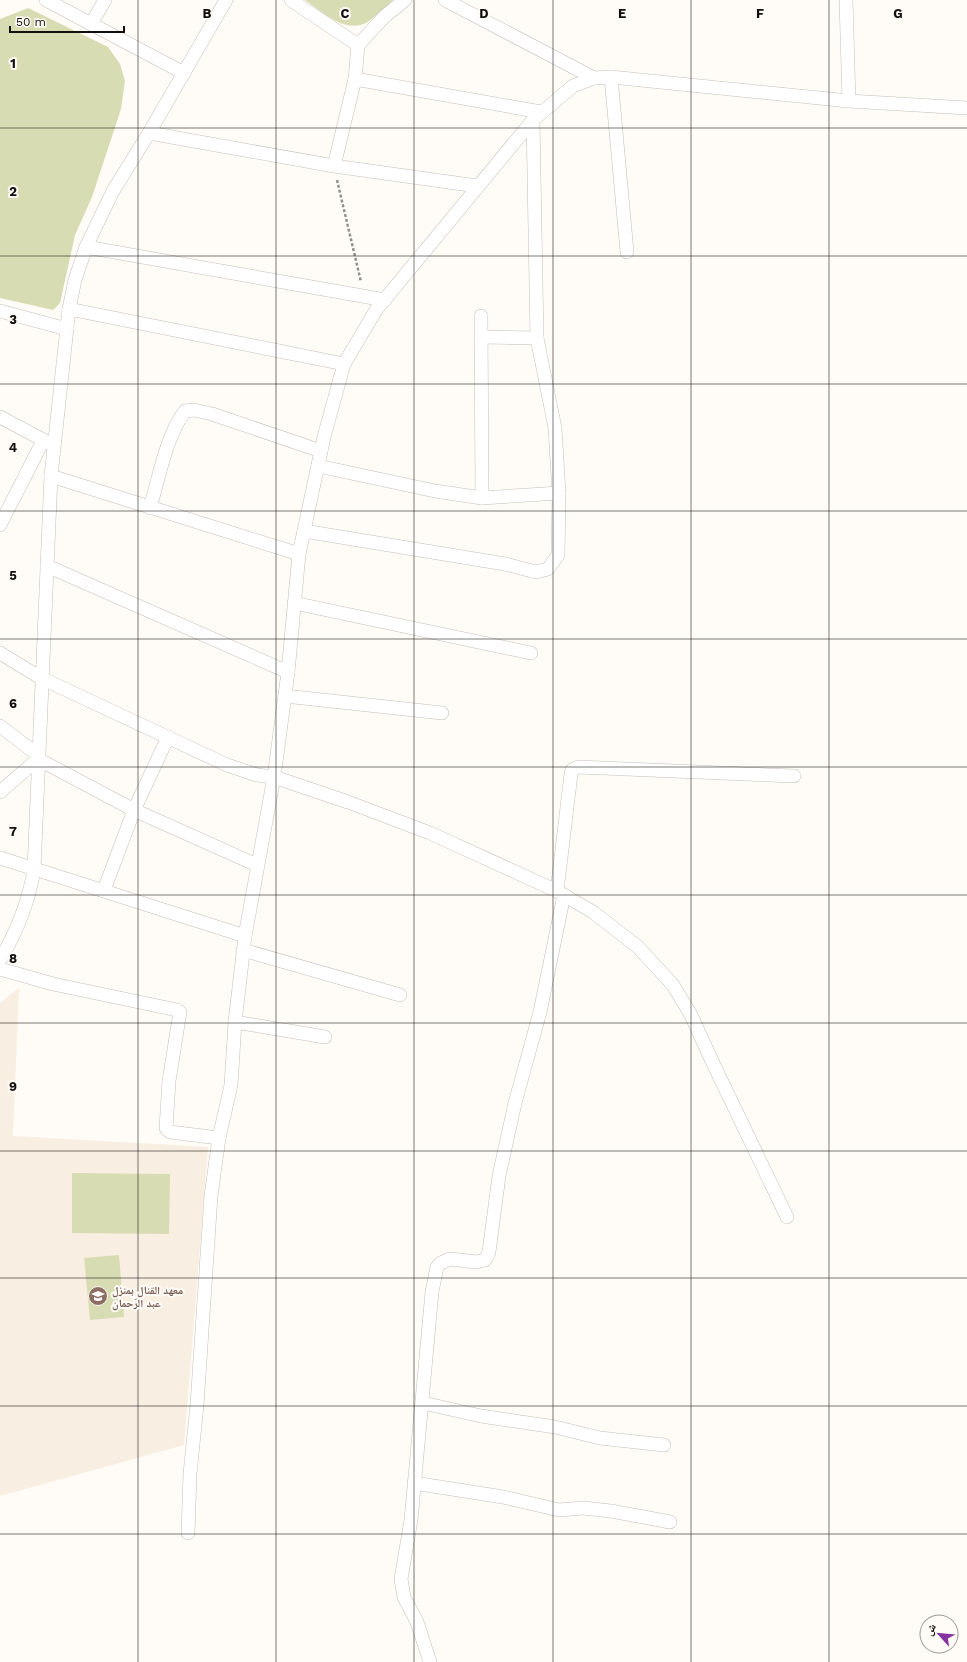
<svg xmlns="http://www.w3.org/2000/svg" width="967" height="1662" font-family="'Work Sans','Noto Naskh Arabic',sans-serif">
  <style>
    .built { fill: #f8eee2 }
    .green { fill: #d7dcb2 }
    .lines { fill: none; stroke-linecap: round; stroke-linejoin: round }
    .minor-casing { stroke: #c4bfba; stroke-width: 14 }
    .path { stroke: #95928e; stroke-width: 2.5; stroke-dasharray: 3 2; stroke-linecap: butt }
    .minor { stroke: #fff; stroke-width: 13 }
    .grid { fill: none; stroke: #110f0d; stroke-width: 1; stroke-opacity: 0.55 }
    .labels { text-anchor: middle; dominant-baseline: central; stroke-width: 4; stroke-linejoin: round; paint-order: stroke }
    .education-label { font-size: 11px; font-weight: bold; fill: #785e54; stroke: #fffbf6; text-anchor: start }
    .grid-label { font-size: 13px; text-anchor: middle; font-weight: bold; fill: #110f0d; stroke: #fffbf6; stroke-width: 4; stroke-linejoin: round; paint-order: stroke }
  </style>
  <rect width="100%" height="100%" fill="#fffbf6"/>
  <path class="built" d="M19 988 13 1136 208 1147 184 1445 0 1496V1003Z"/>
  <g class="green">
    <path d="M305 0H393C385 7 377 15 369 21 347 36 323 12 305 0Z"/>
    <path d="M28 8 108 47 120 64 125 81 121 109 92 197 75 235 60 303 53 310 0 298V19Z"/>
    <path d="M72 1173 170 1174 169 1234 72 1233Z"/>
    <path d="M119 1255 124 1317 90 1320 84 1258Z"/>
  </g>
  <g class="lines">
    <g class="minor-casing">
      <g id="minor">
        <path d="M46 0 184 73"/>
        <path d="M291 0 358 45 355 79 334 166"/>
        <path d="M445 0 594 78"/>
        <path d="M846 0 849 101"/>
        <path d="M91 24 105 0"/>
        <path d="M358 45 385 16 405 0"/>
        <path d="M611 77 627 252"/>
        <path d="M355 79 541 112"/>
        <path d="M149 133 334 166 477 186"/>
        <path d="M86 247 385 300"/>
        <path d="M69 309 344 364"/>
        <path d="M0 311 67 329"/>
        <path d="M481 316 482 498"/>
        <path d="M481 337 537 338"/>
        <path d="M0 417 51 444"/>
        <path d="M318 466 435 491 482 498 559 493"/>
        <path d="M51 476 299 554"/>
        <path d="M150 508C159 478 166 436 185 411L194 410 212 414 321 451"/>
        <path d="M0 525 43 441"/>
        <path d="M304 531 505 564 536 572 548 569 558 555 559 493 555 428 537 338 533 120"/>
        <path d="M47 566 288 672"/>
        <path d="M294 603 531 653"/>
        <path d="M0 653 41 678 227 765 257 775 274 777 288 672 299 554 324 437 344 364 376 310 533 120 573 86 594 78 611 77 849 101 967 108"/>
        <path d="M285 696 442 713"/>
        <path d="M0 726 38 755"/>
        <path d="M0 792 38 759 134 810 257 865"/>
        <path d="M0 858 245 936"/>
        <path d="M104 890 134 810 168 737"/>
        <path d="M557 891 571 774 572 770 578 767 794 776"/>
        <path d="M243 950 400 995"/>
        <path d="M0 960C17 931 29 902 34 869L51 476 69 309 75 280 86 247 113 191 149 133 226 0"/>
        <path d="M0 969 53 984 177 1010 180 1012 169 1081 166 1128 170 1132 219 1138"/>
        <path d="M235 1022 325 1037"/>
        <path d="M423 1403 481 1416 555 1427 600 1438 664 1445"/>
        <path d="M414 1483 503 1497 559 1510 583 1508 611 1511 670 1522"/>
        <path d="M188 1533 190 1474 197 1405 211 1196 219 1138 231 1085 235 1022 245 936 274 777 348 802 430 833 557 891 593 912 638 947 673 985 691 1015 711 1059 787 1217"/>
        <path d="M430 1662 417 1622 404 1597 401 1579 411 1520 432 1292 437 1267 441 1263 450 1259 476 1262 485 1260 489 1252 499 1176 515 1103 540 1012 564 895"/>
      </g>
    </g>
    <path class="path" d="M337 180 361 282"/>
    <use href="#minor" class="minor"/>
  </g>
  <path class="grid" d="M138 0V1662M276 0V1662M414 0V1662M553 0V1662M691 0V1662M829 0V1662M0 128H967M0 256H967M0 384H967M0 511H967M0 639H967M0 767H967M0 895H967M0 1023H967M0 1151H967M0 1278H967M0 1406H967M0 1534H967"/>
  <defs>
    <g id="school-disc" transform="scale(1)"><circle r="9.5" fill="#8d6e63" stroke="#fffbf6"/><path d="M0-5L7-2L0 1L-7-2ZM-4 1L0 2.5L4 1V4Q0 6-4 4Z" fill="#fff"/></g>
  </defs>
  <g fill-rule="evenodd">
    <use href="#school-disc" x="98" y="1296"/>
  </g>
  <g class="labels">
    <g class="education-label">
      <text x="112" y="1290">معهد القنال بمنزل<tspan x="112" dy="13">عبد الرّحمان</tspan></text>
    </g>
  </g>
  <g class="grid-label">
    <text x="207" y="18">B</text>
    <text x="345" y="18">C</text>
    <text x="484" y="18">D</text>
    <text x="622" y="18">E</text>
    <text x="760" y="18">F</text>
    <text x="898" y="18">G</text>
    <text x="13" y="68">1</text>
    <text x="13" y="196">2</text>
    <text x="13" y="324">3</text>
    <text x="13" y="452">4</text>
    <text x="13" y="580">5</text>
    <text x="13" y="708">6</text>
    <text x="13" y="836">7</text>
    <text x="13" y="963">8</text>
    <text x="13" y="1091">9</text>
  </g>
  <g transform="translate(939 1634) rotate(297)"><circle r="19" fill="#fffbf6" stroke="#a09d99"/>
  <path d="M0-3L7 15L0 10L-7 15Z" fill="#8632a1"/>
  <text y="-6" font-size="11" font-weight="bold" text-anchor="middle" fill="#110f0d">ش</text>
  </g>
  <path d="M10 26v6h114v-6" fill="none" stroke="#110f0d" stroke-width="2"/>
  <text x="16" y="26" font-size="12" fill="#110f0d" stroke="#fffbf6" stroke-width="3" paint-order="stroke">50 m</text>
</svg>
